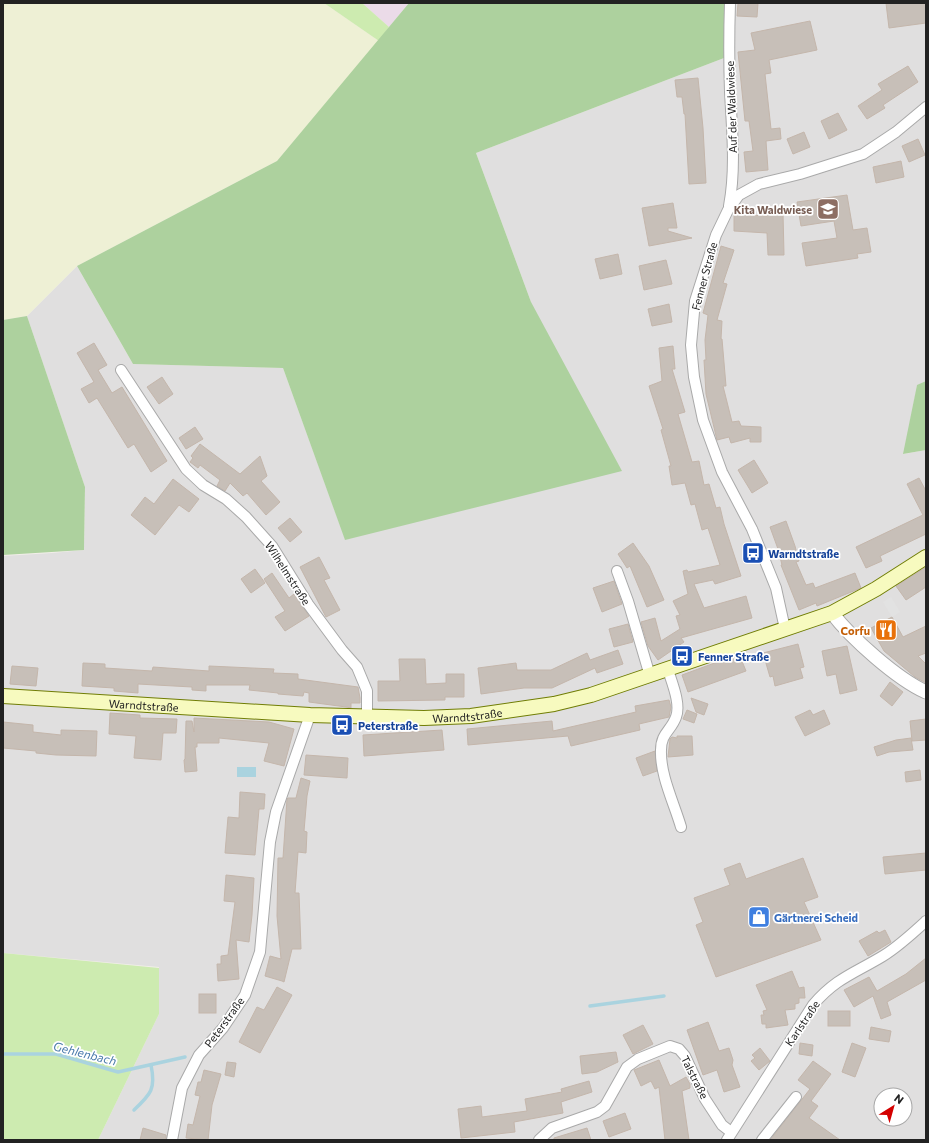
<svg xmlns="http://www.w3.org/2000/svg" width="929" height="1143" font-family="Commissioner,sans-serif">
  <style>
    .residential { fill: #e0dfdf; fill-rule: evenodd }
    .industrial { fill: #ebdbe8 }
    .farmland { fill: #eef0d5 }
    .grass { fill: #cdebb0 }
    .forest { fill: #add19e }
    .parking { fill: #e2e2e2 }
    .water { fill: #aad3df }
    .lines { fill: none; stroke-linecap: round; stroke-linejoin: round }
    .stream { stroke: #aad3df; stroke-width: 3.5 }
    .building { fill: #c7bfb8; stroke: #c4b6ab }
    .minor-casing { stroke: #a9a9a9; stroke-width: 12 }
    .tertiary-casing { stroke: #a9a9a9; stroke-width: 15 }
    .secondary-casing { stroke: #707d05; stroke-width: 16 }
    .minor { stroke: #fff; stroke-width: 10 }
    .tertiary { stroke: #fff; stroke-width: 13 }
    .secondary { stroke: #f7fabf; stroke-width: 14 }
    .labels { text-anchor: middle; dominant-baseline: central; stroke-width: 3.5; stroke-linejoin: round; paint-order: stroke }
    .street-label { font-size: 11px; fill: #222; stroke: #fff }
    .education-label { font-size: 11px; font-weight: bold; fill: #785e54; stroke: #fff; text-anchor: end }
    .transit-label { font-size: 11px; font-weight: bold; fill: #164399; stroke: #fff; text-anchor: start }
    .food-label { font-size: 11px; font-weight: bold; fill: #c56008; stroke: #fff; text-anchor: end }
    .shop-label { font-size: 11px; font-weight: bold; fill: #366cbe; stroke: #fff; text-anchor: start }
    .water-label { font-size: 12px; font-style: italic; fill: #4a7aab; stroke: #fff }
  </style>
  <rect width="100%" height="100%" fill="#f2efe9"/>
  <path class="residential" d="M724 3H926V381L917 386 904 454 926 450V1140H98L159 1014V967L3 953V556L52 553 84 550 85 487 27 316 77 266 133 364 283 368 345 539 531 302 476 153 724 58ZM881 1095H905V1119H881Z"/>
  <path class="industrial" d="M362 3H409L389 27Z"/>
  <path class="farmland" d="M3 3H324L379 41 277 161 77 266 27 316 3 320Z"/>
  <g class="grass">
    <path d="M324 3H362L389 27 379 41Z"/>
    <path d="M3 953 159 968V1014L98 1140H3Z"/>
  </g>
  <g class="forest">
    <path d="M409 3H724V58L476 153 531 302 622 471 345 540 283 368 133 364 77 266 277 161Z"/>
    <path d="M27 316 85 487 84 550 3 555V320Z"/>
    <path d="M926 381V450L903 454 917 385Z"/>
  </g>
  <path class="parking" d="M891 597 900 612 892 617 883 602Z"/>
  <rect class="water" x="237" y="767" width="19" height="10"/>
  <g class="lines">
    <g class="stream">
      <path d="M590 1006 664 996"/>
      <path d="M3 1054H56L118 1072 185 1057"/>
      <path d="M134 1110C151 1094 156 1089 151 1065"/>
    </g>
  </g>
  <g class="building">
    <path d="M738 3H758L757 17 737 16Z"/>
    <path d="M886 3H926V23L889 28Z"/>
    <path d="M810 21 817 50 769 60 771 73 765 74 771 129 780 128 781 139 766 141 768 170 746 172 744 152 753 151 749 121H745L738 52 755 50 751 33Z"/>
    <path d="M908 66 918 82 883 105 885 108 867 119 858 106 882 90 878 84Z"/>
    <path d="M698 78 703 128 706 183 689 184 685 114H684L682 97H677L675 80Z"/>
    <path d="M838 113 847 130 829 139 821 121Z"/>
    <path d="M804 132 810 147 793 154 787 139Z"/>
    <path d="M918 139 925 155 909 162 902 146Z"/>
    <path d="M901 161 904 177 876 183 873 167Z"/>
    <path d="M847 195 853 230 867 228 871 252 857 254 858 258 806 266 802 243 837 238 834 221 801 226 797 202Z"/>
    <path d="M673 203 677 228H668V231L692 238 649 246 642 208Z"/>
    <path d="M783 213 784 255H768L767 233 734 231V214L767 216V214Z"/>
    <path d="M721 246 734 250 723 283 727 284 717 320 722 321 721 339H722L726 386H723L732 422 739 421 741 426 761 427V442H750V438L731 443 729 437 717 440 706 394 704 360H706L705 340 708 315 703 313Z"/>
    <path d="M618 254 622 274 600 279 595 259Z"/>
    <path d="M666 260 672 284 644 290 639 266Z"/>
    <path d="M669 304 672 322 652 326 648 309Z"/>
    <path d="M94 343 107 365 98 370 112 393 122 387 167 461 151 472 134 444 128 448 97 398 89 403 81 389 94 382 77 353Z"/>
    <path d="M673 346 675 369H672L685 412 678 414 692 462 699 461 704 485 709 484 716 508 720 507 724 524 741 576 715 584 713 580 694 584 704 608 746 596 752 618 681 638 684 642 658 660 648 646 641 622 655 618 661 641 680 629 676 616 680 615 673 601 688 594 683 571 687 570 688 572 720 565 708 528 702 530 695 504 691 505 685 483 672 485 669 466H671L661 430 663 429 649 386 662 381 659 348Z"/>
    <path d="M162 377 173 394 159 404 147 387Z"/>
    <path d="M195 427 203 439 186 449 179 438Z"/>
    <path d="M200 444 240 474 260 456 267 476 261 481 280 502 266 515 247 493 243 496 230 483 225 491 217 486 220 480 200 465 198 468 190 462 193 458 191 456Z"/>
    <path d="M754 460 768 483 752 493 738 470Z"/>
    <path d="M919 478 926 491V534L880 556 882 561 866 568 856 547 923 515 907 484Z"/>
    <path d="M173 479 199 499 189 512 179 505 155 535 131 515 145 497 154 504Z"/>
    <path d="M290 518 302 532 290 542 278 528Z"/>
    <path d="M786 521 795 546 799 561 796 562 806 585 813 583 815 588 855 573 861 588 817 606 816 603 799 610 781 565H782L778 549 770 527Z"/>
    <path d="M633 543 649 566 664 600 647 607 630 566 627 568 618 554Z"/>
    <path d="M319 557 330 578 324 580 340 610 326 617 300 567Z"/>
    <path d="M926 567V587L906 600 896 586Z"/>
    <path d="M255 569 265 583 251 593 241 579Z"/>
    <path d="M272 573 289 598 294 594 309 616 285 631 275 617 285 611 264 579Z"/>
    <path d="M614 581 622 604 602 612 593 588Z"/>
    <path d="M892 617 903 637 926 626V653L918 656 926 664V683L915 677 884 651 871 628Z"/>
    <path d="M628 624 633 642 614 647 609 629Z"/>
    <path d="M798 644 804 667 800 668 803 678 775 686 773 676 770 677 763 653Z"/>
    <path d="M847 646 857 690 840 694 836 674 827 676 822 651Z"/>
    <path d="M618 650 623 664 597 673 595 668 552 688H524L481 694 478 668 516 663 517 670H551L587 653 590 660Z"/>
    <path d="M739 654 746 671 688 692 682 675Z"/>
    <path d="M399 659H425L426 684 446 683V674H464V697H445V700L378 701V681H400Z"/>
    <path d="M83 663 105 664V668L152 671 153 667 209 671V666L274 669 273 673 298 674V679L358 687 360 698V703H351V708L346 707 309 702V693L304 692 303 696 278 694V693L249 690 250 685H206V691L192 690V687L138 684V693L114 691V688L82 686Z"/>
    <path d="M12 666 38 668 36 686 10 684Z"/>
    <path d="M890 682 903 692 892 706 880 696Z"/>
    <path d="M691 698 708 704 704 715 696 712Z"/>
    <path d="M669 700 671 707 669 717 639 724 640 730 571 746 568 736 468 745 467 729 552 721 553 731 636 712 635 706Z"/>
    <path d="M687 710 697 714 694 723 683 719Z"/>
    <path d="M810 710 813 715 824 710 830 724 805 736 795 717Z"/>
    <path d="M110 713 140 715V718L177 719 176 733H163L161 760 134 758 136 736 109 734Z"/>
    <path d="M194 718 269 722 294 729 284 766 264 761 269 743 219 738V743H197V747H195L197 771 185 772 184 760 185 759 186 721H192L194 732Z"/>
    <path d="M926 719V740L912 741 910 721Z"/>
    <path d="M3 722 33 725V732L61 735V730L97 731 96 756 56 755 36 753V751L3 748Z"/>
    <path d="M442 730 444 750 364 756 363 735Z"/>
    <path d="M677 736H692L693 755 668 757 670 739 672 737 677 738Z"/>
    <path d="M911 738 913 750 889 752 877 756 874 747 896 740Z"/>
    <path d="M655 751 657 771 643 776 636 758Z"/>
    <path d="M306 755 348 758 347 778 304 775Z"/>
    <path d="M920 770 921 780 906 782 905 772Z"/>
    <path d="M301 778 310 781 307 796 304 831 307 832 306 853 298 852 295 893H299L301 949H292L284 982 282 981 265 976 270 956 281 959 277 916 278 858H283L287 799 288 798H296Z"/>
    <path d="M240 792 265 794 264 809H259L255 855 225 853 228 817 239 818Z"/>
    <path d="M926 853V870L885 874 883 857Z"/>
    <path d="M803 858 818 897 804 902 821 940 716 977 696 925 703 922 694 898 730 885 724 869 740 863 746 879Z"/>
    <path d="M226 875 254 878 252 915 249 942 236 940 239 979 218 981 217 964H221V956L228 955 235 902 224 901Z"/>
    <path d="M885 930 891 942 868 956 859 941 877 931 879 933Z"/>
    <path d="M926 958V980L887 1002 891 1015 881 1019 873 996 854 1007 844 990 869 977 877 991 906 974Z"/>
    <path d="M792 971 799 988 804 987 805 998H799V1003L795 1004V1009L785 1010 788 1025 766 1028V1024H762L761 1015H764L763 1011 767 1010 756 985Z"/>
    <path d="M277 987 292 995 260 1053 239 1042 257 1007 264 1010Z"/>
    <rect x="199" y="994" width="17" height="19"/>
    <rect x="828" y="1011" width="22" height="15"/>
    <path d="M708 1022 719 1051 729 1048 733 1060 732 1065 740 1087 724 1092 717 1070 703 1075 687 1030Z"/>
    <path d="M643 1025 653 1044 633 1054 623 1035Z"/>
    <path d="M871 1027 891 1031 889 1042 869 1039Z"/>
    <path d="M800 1043 813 1045 812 1056 799 1054Z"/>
    <path d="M852 1043 866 1048 855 1077 842 1072Z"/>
    <path d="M760 1048 770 1061 759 1070 751 1061 755 1058 752 1055Z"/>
    <path d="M616 1052 618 1062 597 1072 582 1074 580 1056Z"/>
    <path d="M659 1060 670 1086 686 1077 690 1084V1088L682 1091 689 1140H665L659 1087 655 1089 651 1081 641 1086 634 1070Z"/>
    <path d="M813 1061 831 1074 811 1101 818 1106 809 1118 840 1140H770L810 1089 798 1080Z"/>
    <path d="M227 1062 236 1063 234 1077 225 1075Z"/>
    <path d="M204 1070 221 1074 212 1105 208 1140 186 1138 188 1124 193 1125 200 1096 195 1095 198 1082H201Z"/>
    <path d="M589 1081 592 1092 561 1102 563 1113 514 1122 515 1132 461 1138 458 1109 481 1106 482 1117 527 1111 525 1099 562 1092 561 1089Z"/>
    <path d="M625 1113 631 1129 609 1137 603 1121Z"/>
    <path d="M143 1128 166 1135V1140H140Z"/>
    <path d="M587 1128 591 1140H554V1138Z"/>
  </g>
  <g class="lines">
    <g class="minor-casing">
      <g id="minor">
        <path d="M729 206C736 169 732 130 730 92 729 63 729 33 730 3"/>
        <path d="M121 370 186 469 203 485 226 499 246 517 272 546 308 604 342 650 357 667 367 691V717"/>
        <path d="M617 571 628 601 650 676"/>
        <path d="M785 629 776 588 752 529 722 472 703 420 694 377 691 345 695 301 716 235 728 210 739 195 759 184 800 174 863 154 896 132 926 107"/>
        <path d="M668 670C672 683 681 704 676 717 671 731 661 733 661 750 660 775 674 803 681 827"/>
        <path d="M172 1140 182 1088 199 1055 223 1028 245 995 260 952 270 842 276 812 310 715"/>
        <path d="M539 1140 552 1128 597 1112 605 1106 627 1067 638 1059 670 1046 679 1049 685 1056 705 1099 722 1125 731 1132"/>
        <path d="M727 1140 813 1005C836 978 855 973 883 956 899 946 913 933 926 921"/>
        <path d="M762 1140 796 1097"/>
      </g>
    </g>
    <g class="tertiary-casing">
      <path id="tertiary" d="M832 613C851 638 897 679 926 692"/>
    </g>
    <g class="secondary-casing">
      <g id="secondary">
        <path id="s1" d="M3 696 310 715 424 718 471 716 554 704 591 695 832 613 876 589 926 557"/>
      </g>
    </g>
    <use href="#minor" class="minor"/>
    <use href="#tertiary" class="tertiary"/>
    <use href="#secondary" class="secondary"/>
  </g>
  <defs>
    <g id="school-square" transform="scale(1.15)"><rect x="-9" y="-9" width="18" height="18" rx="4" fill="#8d6e63" stroke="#fff"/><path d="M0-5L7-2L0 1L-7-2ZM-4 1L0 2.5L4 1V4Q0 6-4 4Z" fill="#fff"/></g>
    <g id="bus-square" transform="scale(1.15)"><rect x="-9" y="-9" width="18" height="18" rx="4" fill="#1a4fb4" stroke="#fff"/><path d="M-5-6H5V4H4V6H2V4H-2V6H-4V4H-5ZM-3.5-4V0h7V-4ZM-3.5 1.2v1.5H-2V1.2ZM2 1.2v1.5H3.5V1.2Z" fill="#fff"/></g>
    <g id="restaurant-square" transform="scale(1.15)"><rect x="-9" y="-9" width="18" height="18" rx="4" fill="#e8710a" stroke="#fff"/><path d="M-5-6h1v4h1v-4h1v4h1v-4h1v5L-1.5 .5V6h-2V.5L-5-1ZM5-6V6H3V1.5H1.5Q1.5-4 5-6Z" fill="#fff"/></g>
    <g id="shop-square" transform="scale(1.15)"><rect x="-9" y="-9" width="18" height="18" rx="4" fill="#3f7fe0" stroke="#fff"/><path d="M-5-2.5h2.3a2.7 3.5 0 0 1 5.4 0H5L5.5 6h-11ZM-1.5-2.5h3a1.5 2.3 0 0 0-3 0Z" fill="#fff"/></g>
  </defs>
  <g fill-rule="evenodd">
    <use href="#school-square" x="828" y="209"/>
    <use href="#bus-square" x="753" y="553"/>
    <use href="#restaurant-square" x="886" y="630"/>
    <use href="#bus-square" x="682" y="656"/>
    <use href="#bus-square" x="342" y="725"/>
    <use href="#shop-square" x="759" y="917"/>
  </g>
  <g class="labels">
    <g class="street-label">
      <text transform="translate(731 107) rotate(-92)">Auf der Waldwiese</text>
      <text transform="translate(704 276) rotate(-75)">Fenner Straße</text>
      <text transform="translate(288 573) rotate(57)">Wilhelmstraße</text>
      <text stroke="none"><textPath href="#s1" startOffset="141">Warndtstraße</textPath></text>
      <text stroke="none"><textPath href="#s1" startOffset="465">Warndtstraße</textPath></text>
      <text transform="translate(224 1022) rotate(-54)">Peterstraße</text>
      <text transform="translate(802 1023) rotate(-56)">Karlstraße</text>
      <text transform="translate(695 1077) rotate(63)">Talstraße</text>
    </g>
    <g class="education-label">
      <text x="812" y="209">Kita Waldwiese</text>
    </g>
    <g class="transit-label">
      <text x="768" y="553">Warndtstraße</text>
      <text x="698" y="656">Fenner Straße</text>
      <text x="358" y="725">Peterstraße</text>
    </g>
    <g class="food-label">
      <text x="870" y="630">Corfu</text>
    </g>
    <g class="shop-label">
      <text x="774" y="917">Gärtnerei Scheid</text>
    </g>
    <g class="water-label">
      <text transform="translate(85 1053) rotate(14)">Gehlenbach</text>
    </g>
  </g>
  <rect width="929" height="1143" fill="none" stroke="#222222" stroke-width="8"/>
  <g transform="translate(893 1107) rotate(37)"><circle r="19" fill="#ffffff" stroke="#a7a7a7"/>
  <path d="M0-3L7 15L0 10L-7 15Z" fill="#d40000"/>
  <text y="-6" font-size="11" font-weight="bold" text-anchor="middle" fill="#222222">N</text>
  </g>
</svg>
